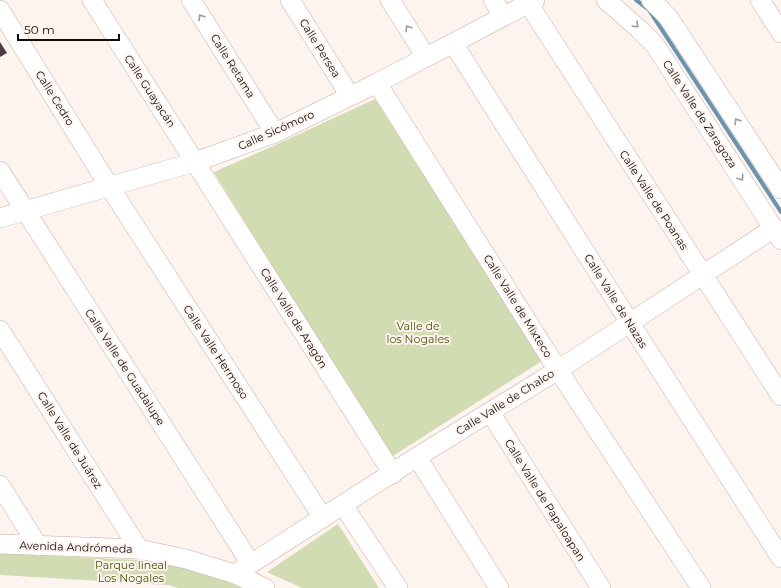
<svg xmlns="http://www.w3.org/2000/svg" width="781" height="588" font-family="Montserrat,sans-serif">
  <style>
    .green { fill: #d2dcb2 }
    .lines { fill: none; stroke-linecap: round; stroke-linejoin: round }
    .stream { stroke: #6993ae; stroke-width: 4 }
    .building { fill: #513c46 }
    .minor-casing { stroke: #c7afa3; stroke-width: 20 }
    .minor { stroke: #fff; stroke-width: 19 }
    .oneway { stroke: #a09d9b }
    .labels { text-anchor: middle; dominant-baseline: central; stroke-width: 4; stroke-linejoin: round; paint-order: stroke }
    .street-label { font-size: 11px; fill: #120a06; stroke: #fef4ef }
    .park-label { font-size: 11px; fill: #495408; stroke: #fef4ef }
  </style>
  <rect width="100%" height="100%" fill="#fef4ef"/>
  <g class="green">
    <path d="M375 99 542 361 391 457 214 172 271 147Z"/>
    <path d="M338 524 379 588H302L267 572Z"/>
    <path d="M0 553 136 560 185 567 220 578 242 588H178L168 585 0 575Z"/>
  </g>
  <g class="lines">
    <path class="stream" d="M636 0 649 10 781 212"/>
  </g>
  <path class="building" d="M0 42 7 53 0 57Z"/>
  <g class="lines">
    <g class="minor-casing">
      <g id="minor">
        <path d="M92 0 393 474"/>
        <path d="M191 0 275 133"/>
        <path d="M290 0 350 96"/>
        <path d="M390 0 426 57"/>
        <path d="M493 0 503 16"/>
        <path d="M606 0 640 30 655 45 781 240"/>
        <path d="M651 0 669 18 781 189"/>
        <path d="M760 0 781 33"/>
        <path d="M528 3 781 396"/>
        <path d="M0 10 109 186 323 518"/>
        <path d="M453 43 630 323 781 558"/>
        <path d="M377 83 558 370 701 588"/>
        <path d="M0 171 251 564"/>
        <path d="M0 218 195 162 275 133 377 83 535 0"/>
        <path d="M0 330 139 549"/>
        <path d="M490 412 601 588"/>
        <path d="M417 457 499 588"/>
        <path d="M0 485 38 546"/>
        <path d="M343 505 398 588"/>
        <path d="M0 544 139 549 186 559 235 574 265 588"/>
        <path d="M235 574 417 457 558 370 774 228"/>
      </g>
    </g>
    <use href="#minor" class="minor"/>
  </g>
  <defs><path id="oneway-chevron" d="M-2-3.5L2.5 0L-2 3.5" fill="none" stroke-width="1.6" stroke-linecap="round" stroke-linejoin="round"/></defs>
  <g class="oneway">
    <use href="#oneway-chevron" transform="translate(201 17) rotate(-122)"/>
    <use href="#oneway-chevron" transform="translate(636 25) rotate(42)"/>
    <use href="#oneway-chevron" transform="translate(408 28) rotate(-122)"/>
    <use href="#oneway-chevron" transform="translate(737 121) rotate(-123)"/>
    <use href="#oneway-chevron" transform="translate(741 178) rotate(57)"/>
  </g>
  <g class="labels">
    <g class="street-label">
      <text transform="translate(320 48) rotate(58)">Calle Persea</text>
      <text transform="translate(233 66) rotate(58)">Calle Retama</text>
      <text transform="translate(150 91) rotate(57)">Calle Guayacán</text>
      <text transform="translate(55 98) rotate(58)">Calle Cedro</text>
      <text transform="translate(700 114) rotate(57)">Calle Valle de Zaragoza</text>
      <text transform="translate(276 130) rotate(-24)">Calle Sicómoro</text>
      <text transform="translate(654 200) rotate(57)">Calle Valle de Poanas</text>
      <text transform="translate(616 301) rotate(58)">Calle Valle de Nazas</text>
      <text transform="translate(518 306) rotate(58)">Calle Valle de Mixteco</text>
      <text transform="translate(294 318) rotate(58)">Calle Valle de Aragón</text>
      <text transform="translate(216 352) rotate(57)">Calle Valle Hermoso</text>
      <text transform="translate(125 367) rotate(57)">Calle Valle de Guadalupe</text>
      <text transform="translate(505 402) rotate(-32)">Calle Valle de Chalco</text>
      <text transform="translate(70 440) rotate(58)">Calle Valle de Juárez</text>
      <text transform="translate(545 500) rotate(58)">Calle Valle de Papaloapan</text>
      <text transform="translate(76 547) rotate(2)">Avenida Andrómeda</text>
    </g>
    <g class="park-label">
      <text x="418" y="326">Valle de<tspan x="418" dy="13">los Nogales</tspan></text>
      <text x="131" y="565">Parque lineal<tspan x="131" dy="13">Los Nogales</tspan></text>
    </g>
  </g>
  <path d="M18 34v6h101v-6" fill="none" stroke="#120a06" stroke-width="2"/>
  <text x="24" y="34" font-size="12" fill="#120a06" stroke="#fef4ef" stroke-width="3" paint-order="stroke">50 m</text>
</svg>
